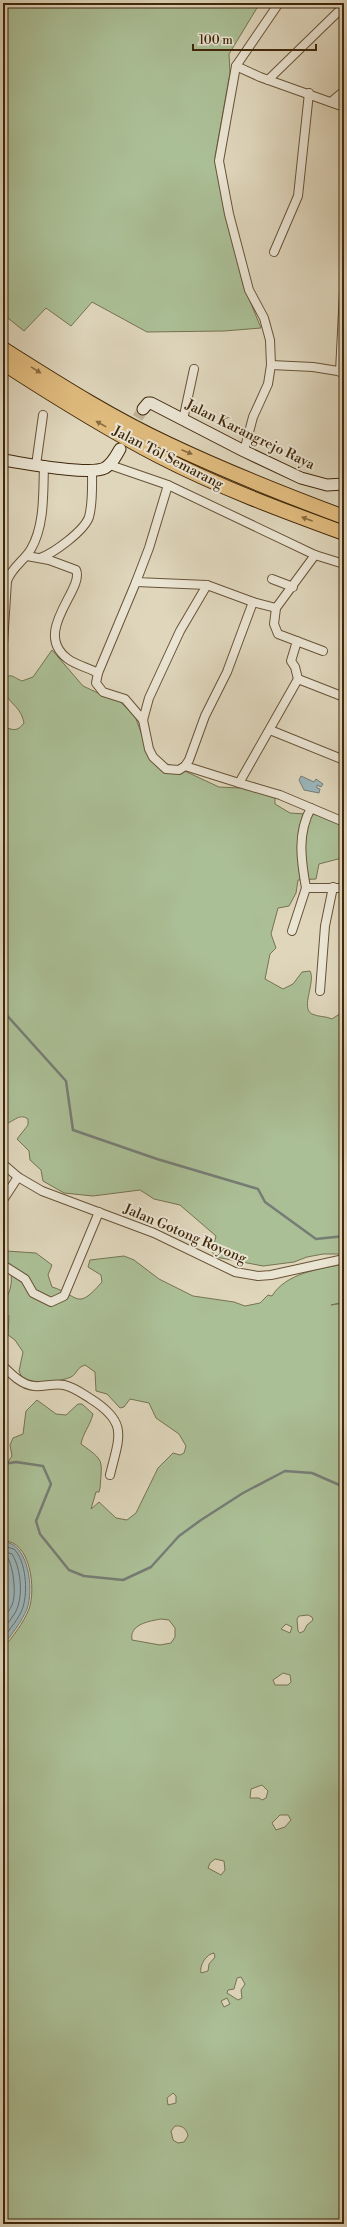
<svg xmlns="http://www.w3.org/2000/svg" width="347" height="2227" font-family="'Libre Bodoni',serif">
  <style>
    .green { fill: #abbf96; stroke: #767350; fill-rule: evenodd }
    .water { fill: #9ab6bd; stroke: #767d75 }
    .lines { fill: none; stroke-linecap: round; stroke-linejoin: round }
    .shore { stroke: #6d6e63; stroke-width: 1 }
    .stream { stroke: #767d75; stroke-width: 2.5 }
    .secondary-tunnel { stroke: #bfb398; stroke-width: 11; stroke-dasharray: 11 5.5; stroke-linecap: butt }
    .street-casing { stroke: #685336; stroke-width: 10 }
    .secondary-casing { stroke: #402709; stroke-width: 13 }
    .highway-casing { stroke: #402709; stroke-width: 16 }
    .street { stroke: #eae4d3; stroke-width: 8 }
    .secondary { stroke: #eae4d3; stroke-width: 11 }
    .highway { stroke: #e0bb7e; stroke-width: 14 }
    .oneway { fill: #886a3e }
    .labels { text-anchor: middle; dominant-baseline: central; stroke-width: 4; stroke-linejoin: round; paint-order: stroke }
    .street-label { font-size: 14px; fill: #402709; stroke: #eae4d3 }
  </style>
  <rect width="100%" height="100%" fill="#dfd6bc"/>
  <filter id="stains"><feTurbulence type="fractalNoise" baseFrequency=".005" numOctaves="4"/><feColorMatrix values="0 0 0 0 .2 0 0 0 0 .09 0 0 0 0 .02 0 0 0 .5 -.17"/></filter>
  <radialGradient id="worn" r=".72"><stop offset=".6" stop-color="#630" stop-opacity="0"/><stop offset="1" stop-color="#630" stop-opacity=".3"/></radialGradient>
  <g class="green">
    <path d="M3 3H260L229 54 230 73 215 157 243 284 261 328 224 331 147 332 92 302 71 326 46 308 24 331 3 314Z"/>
    <path d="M52 650 83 686 98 693 114 696 135 716 151 760 174 766 219 787 239 788 255 783 275 790V804L290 813 321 815 344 824V860L338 859 319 864 316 879 298 880 296 893 289 906 278 908 271 934 276 948 270 954 265 979 283 989 293 984 302 972 310 971C316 982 300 1008 312 1014 318 1017 326 1016 332 1019L344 1011V1254H323L307 1257 294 1262 263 1266 216 1257 212 1252 216 1236 180 1205 154 1199 140 1190 93 1196 64 1193 43 1181 41 1170 30 1160 29 1151 17 1139 28 1125V1119C18 1112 13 1124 3 1124V727C14 730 17 732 24 723 20 702 3 704 3 681 10 671 14 678 22 681L33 677Z"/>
    <path d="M6 1251 36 1253 52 1265 48 1275 52 1287C79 1295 76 1312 102 1282L101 1275 88 1267 90 1260 124 1256 134 1260 159 1279 193 1296 234 1302 245 1306 260 1303 268 1295 272 1296C286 1273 319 1269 344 1264V1290L342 1288 344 1290V1302L331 1305 344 1303V2224H3V1648C12 1638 24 1622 29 1609 36 1590 31 1540 3 1541V1469L12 1456 10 1445 13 1438 23 1434 26 1411 37 1400 56 1414 66 1415 78 1404H82L93 1414C90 1426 83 1433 81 1444 105 1461 102 1460 100 1488L99 1492H96L91 1509 99 1502 116 1518 127 1520 136 1513 158 1468 173 1453 180 1455 184 1453 186 1446 179 1434 156 1418 149 1403 130 1399 124 1407 120 1408 107 1394 96 1391 95 1372 85 1365C76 1368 78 1373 71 1377 61 1382 31 1384 22 1378L19 1371 23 1352 15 1340 8 1335 9 1316 3 1310V1297L8 1295C14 1280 12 1270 3 1258ZM308 1615 312 1617 313 1620 307 1625 304 1631 300 1633 298 1631 297 1619 299 1616ZM161 1619 169 1620 175 1628V1637L171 1643 160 1645 132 1640C129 1624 150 1621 161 1619ZM286 1624 292 1627 290 1633 281 1629ZM283 1673 290 1675 291 1682 288 1685H275L273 1680ZM262 1785 268 1791 266 1798 262 1800 259 1798H250L251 1789ZM280 1815H288L291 1820 285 1827 276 1830 272 1823ZM215 1859 224 1861 225 1870 221 1875 208 1868 210 1863ZM214 1953 215 1957 209 1964 208 1971 201 1973C199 1966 206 1954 214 1953ZM241 1977 245 1984 241 1990 242 1998 238 2000 227 1993 228 1990 234 1989 237 1978ZM227 1998 230 2004 224 2007 221 2001ZM173 2093 176 2096V2103L168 2105 167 2098ZM175 2126C182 2125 187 2129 188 2136L184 2142 178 2143 173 2140 171 2131Z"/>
  </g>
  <g class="water">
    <path d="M301 776 314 782 316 779 323 784 321 787 317 785V788L320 789 319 793 304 790 299 780Z"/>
    <path d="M3 1542C29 1542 34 1590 27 1609 22 1621 11 1636 3 1645Z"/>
  </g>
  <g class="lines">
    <g class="shore">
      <path d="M3 1546 14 1549C26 1561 28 1591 23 1607 20 1618 9 1629 3 1639"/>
      <path d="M3 1551 12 1554C20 1566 23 1591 18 1606 16 1614 8 1622 3 1630"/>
      <path d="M3 1557 8 1558C13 1567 17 1595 12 1605 10 1610 6 1614 3 1618"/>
    </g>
    <g class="stream">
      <path d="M3 1011 66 1081 73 1130 157 1159 258 1189 265 1202 316 1239 344 1236"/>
      <path d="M3 1464 16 1462 43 1466 51 1484 36 1521 40 1534 69 1570 84 1576 123 1580 151 1567 179 1536 201 1520 243 1493 285 1471 312 1473 344 1487"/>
    </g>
    <path class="secondary-tunnel" d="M129 432 143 409"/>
    <g class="street-casing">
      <g id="street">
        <path d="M236 66 260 77 344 107"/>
        <path d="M268 80 344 6"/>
        <path d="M331 102 344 91"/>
        <path d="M274 252 298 196 309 93"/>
        <path d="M271 365 313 367 344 372"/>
        <path d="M340 372 344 291"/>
        <path d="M183 420 194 369"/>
        <path d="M244 451 253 417 268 384 271 365 270 340 264 318 249 290 229 214 219 161 236 66 279 3"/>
        <path d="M36 465 43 415"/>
        <path d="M110 465 168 485 315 555 344 564"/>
        <path d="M168 485 149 548 136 582 207 585 253 602 276 608 315 555"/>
        <path d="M27 556 49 560 76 570C85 589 31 632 68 659 76 665 89 668 98 673"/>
        <path d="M40 558C54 553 84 531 89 517 93 502 92 486 92 471"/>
        <path d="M272 579 293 587"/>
        <path d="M136 582 98 673 96 683 103 692 125 699 143 720"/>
        <path d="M207 585 180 631 149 698 143 720 149 749 153 757 166 769 179 770 185 766 189 760 205 716 227 672 253 602"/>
        <path d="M276 608 274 624 278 634 323 651"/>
        <path d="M344 618V614"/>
        <path d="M297 641 291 661 295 667 298 679"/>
        <path d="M3 644 7 581C12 567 24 561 31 549 45 525 43 492 44 465"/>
        <path d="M344 697 298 679 239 783 280 795 344 822"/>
        <path d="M270 730 344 760"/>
        <path d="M185 766 239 783"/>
        <path d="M311 808C297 833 301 860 306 888H344"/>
        <path d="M292 931 306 888"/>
        <path d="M320 991 325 926 333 887"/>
        <path d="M3 1164 18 1177 42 1191 154 1233 235 1272 258 1276 271 1275 344 1259"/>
        <path d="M3 1200 18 1177"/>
        <path d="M3 1265 25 1279 33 1293 51 1302 64 1296 99 1212"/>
        <path d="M3 1366C11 1374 22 1385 34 1386 44 1387 54 1383 64 1385 74 1387 83 1394 91 1399 129 1423 119 1437 110 1475"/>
      </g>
    </g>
    <g class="secondary-casing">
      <g id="secondary">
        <path d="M143 409 148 403H151L244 451 301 478 327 485 344 484"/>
        <path d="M3 460C24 463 89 476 105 468 112 464 116 456 120 449"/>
      </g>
    </g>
    <g class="highway-casing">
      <g id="highway">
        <path d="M3 349C57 383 110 417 168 444 225 471 285 495 344 517"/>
        <path d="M3 363C54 396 105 428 159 456 219 487 281 510 344 533"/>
      </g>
    </g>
    <use href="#street" class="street"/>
    <use href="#secondary" class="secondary"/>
    <use href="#highway" class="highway"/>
  </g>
  <defs><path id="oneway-solid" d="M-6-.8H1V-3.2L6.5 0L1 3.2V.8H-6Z"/></defs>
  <g class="oneway">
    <use href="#oneway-solid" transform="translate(36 370) rotate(32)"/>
    <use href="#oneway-solid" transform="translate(101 424) rotate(-151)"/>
    <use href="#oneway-solid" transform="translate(187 452) rotate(23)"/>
    <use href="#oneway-solid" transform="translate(307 519) rotate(-160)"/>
  </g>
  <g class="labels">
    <g class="street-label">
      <text transform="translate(250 435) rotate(26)">Jalan Karangrejo Raya</text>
      <text transform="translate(168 458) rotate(27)">Jalan Tol Semarang</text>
      <text transform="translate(185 1234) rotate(23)">Jalan Gotong Royong</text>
    </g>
  </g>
  <rect width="347" height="2227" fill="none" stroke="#dfd6bc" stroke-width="16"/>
  <rect x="4" y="4" width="339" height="2219" fill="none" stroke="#402709" stroke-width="2"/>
  <rect x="8" y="8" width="331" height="2211" fill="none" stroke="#402709"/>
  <path d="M193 44v6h123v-6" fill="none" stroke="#402709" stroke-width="2"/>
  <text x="199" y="44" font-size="12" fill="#402709" stroke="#eae4d3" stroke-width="3" paint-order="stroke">100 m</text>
  <rect width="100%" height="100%" filter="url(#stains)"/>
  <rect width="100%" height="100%" fill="url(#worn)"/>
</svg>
